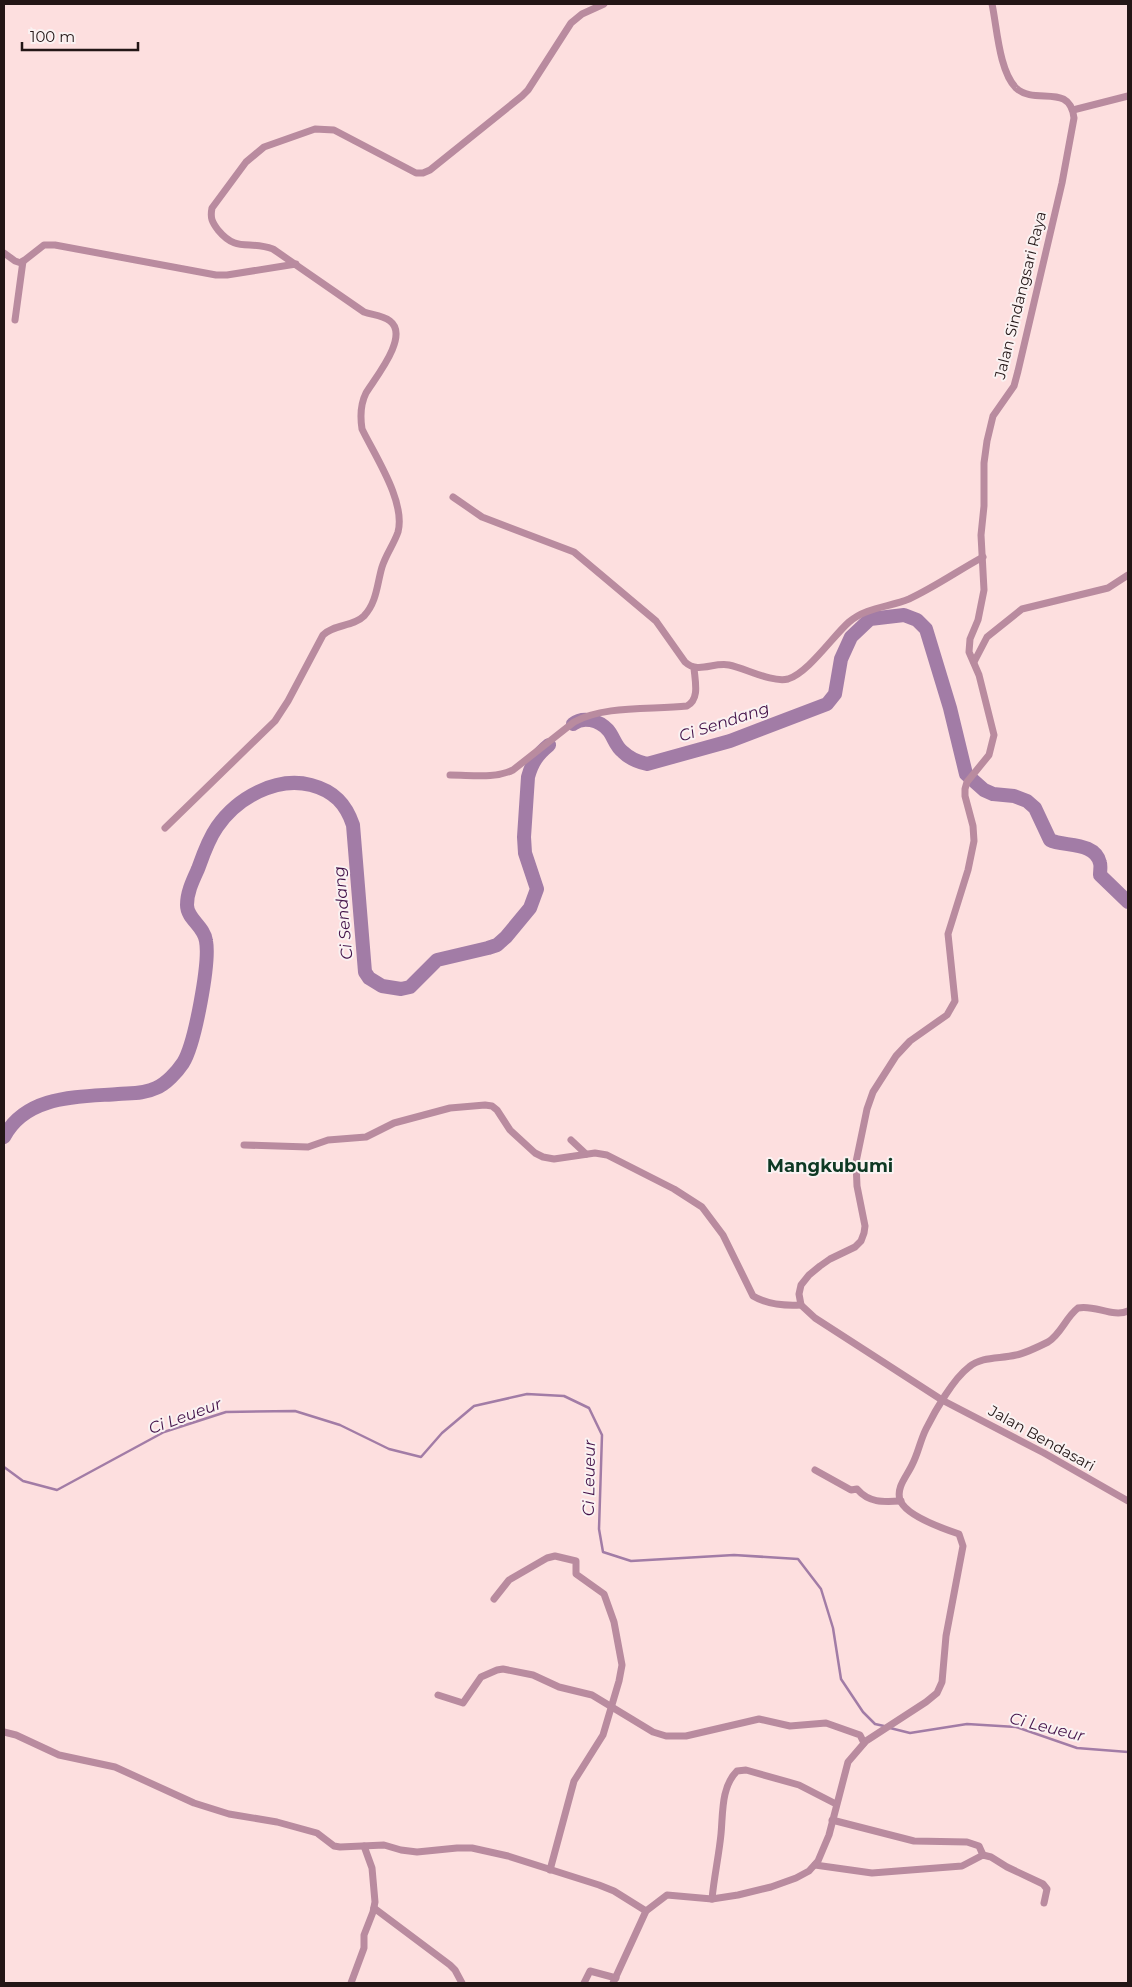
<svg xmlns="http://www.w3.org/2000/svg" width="1132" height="1987" font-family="Montserrat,sans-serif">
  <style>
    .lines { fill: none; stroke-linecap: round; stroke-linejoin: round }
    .stream { stroke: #a27ca6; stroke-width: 2.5 }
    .river { stroke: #a27ca6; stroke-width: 14 }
    .minor { stroke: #b98b9f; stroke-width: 7 }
    .labels { text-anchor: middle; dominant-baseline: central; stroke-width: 4; stroke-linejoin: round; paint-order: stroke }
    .street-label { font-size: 15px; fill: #231616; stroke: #faf2f2 }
    .water-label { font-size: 16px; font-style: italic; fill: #431249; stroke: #faf2f2 }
    .quarter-label { font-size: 18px; font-weight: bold; fill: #0e3924; stroke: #faf2f2 }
  </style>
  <rect width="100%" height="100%" fill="#fddfdf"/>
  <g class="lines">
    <g class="stream">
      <path d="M4 1467 23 1481 57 1490 164 1432 226 1412 295 1411 340 1425 389 1449 421 1457 442 1433 474 1406 527 1394 564 1396 589 1408 602 1435 599 1529 603 1552 631 1561 734 1555 798 1559 821 1589 833 1628 841 1679 863 1712 875 1724 884 1726"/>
      <path d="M890 1728 910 1733 967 1724 1016 1727 1077 1748 1128 1752"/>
    </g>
    <g class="river">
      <path d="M573 724C583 716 599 720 608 730 614 737 615 746 623 752 630 759 638 762 647 764L730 741 827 704 835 694 841 659 851 637 870 619 904 615 917 620 926 629 950 708 966 774 984 790 993 794 1014 796 1027 801 1035 808 1050 840C1063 847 1095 841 1100 863 1101 866 1100 871 1100 875L1128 902"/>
      <path d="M4 1137C26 1095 78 1097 118 1094 131 1093 144 1094 156 1088 166 1084 177 1072 183 1063 195 1044 210 962 206 941 204 926 187 919 187 905 187 892 193 880 198 869 203 855 208 840 217 827 237 798 276 776 311 785 334 791 346 804 353 825L365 972 369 978 382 986 401 989 410 987 437 960 488 948 497 945 506 937 530 908 537 889 525 853 524 837 528 777C532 762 538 754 549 745"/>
    </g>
    <g class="minor">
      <path d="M992 4C997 27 999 71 1016 88 1035 106 1070 82 1074 118L1062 183 1018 371 1014 386 993 416 987 441 984 463V506L981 535 984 590 978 620 970 639 969 652 979 675 994 735 989 755 967 782 965 789V796L973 826 974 841 968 870 948 934 955 1001 947 1015 910 1041 896 1056 873 1092 867 1109 856 1162 857 1186 865 1226 864 1233 861 1241 855 1247 830 1259 820 1266 809 1275 801 1285 799 1294 801 1305 815 1318 942 1400 1044 1453 1128 1501"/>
      <path d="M1073 110 1128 96"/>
      <path d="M4 253 15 261 21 263 44 245H55L216 275H227L296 264"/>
      <path d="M15 320 23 261"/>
      <path d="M453 497 482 517 574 552 656 621 685 662C698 674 713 662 729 665 745 668 772 683 788 679 808 673 833 636 849 622 866 607 890 607 909 599 935 587 959 570 983 557"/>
      <path d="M974 662 987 637 1022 609 1108 588 1128 575"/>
      <path d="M450 775C472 775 494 779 513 770L574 722C604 705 652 710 687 706 700 699 695 681 694 668"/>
      <path d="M165 828 275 721 288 701 323 635C334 624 353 627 364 616 377 602 377 584 382 567 386 554 394 544 398 532 406 502 375 456 362 429 360 416 360 405 366 393 375 378 410 336 390 321 382 315 372 315 364 312L273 249C248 240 237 253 218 230 212 222 210 218 212 208L246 162 264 147 315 129 334 130 416 173H423L430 170 522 96 528 90 571 23 582 14 604 4"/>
      <path d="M571 1140 586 1154"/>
      <path d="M244 1145 308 1147 328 1140 366 1137 394 1123 450 1108 485 1105 492 1106 497 1110 510 1130 535 1153 543 1157 554 1159 595 1153 607 1155 674 1189 702 1207 723 1235 753 1296C768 1305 784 1306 801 1305"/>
      <path d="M815 1470 851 1490 857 1489C869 1503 883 1502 901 1501"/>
      <path d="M494 1599 509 1580 547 1558 555 1556 576 1561V1574L604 1594 614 1622 622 1665 619 1681 603 1735 574 1781 550 1870"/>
      <path d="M438 1695 463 1703 481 1677 497 1670 503 1669 533 1675 559 1687 592 1695 653 1732 666 1736H686L759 1719 790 1726 826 1723 860 1735 864 1743"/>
      <path d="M4 1732 16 1735 59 1755 115 1767 194 1803 229 1814 277 1822 317 1833 334 1846 340 1847 384 1845 401 1850 417 1852 457 1848H472L508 1856 599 1885 614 1891 646 1911"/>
      <path d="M832 1820 914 1841 967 1842 979 1846 983 1855"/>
      <path d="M815 1865 872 1873 962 1866 983 1855 991 1857 1007 1867 1043 1884 1047 1889 1044 1903"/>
      <path d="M712 1899C714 1877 719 1855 721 1834 723 1813 721 1787 737 1771L746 1770 799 1785 836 1804"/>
      <path d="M374 1908 450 1965 455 1970 462 1983"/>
      <path d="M351 1983 364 1948V1935L373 1912 375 1902 372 1868 364 1846"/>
      <path d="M584 1983 590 1971 616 1978"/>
      <path d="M613 1983 646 1911 667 1895 712 1899 738 1895 771 1887 796 1878 809 1871 818 1861 829 1835 848 1762 866 1741 926 1702 937 1693 942 1682 946 1636 963 1546 959 1534C944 1529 906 1516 900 1500 896 1487 907 1476 912 1465 918 1454 920 1441 926 1429 935 1411 953 1379 969 1367 982 1356 1000 1359 1016 1355 1026 1353 1038 1347 1048 1342 1061 1334 1066 1317 1078 1308 1094 1304 1113 1318 1128 1311"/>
    </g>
  </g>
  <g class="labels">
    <g class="street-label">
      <text transform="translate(1020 295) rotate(-76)">Jalan Sindangsari Raya</text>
      <text transform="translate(1042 1438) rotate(29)">Jalan Bendasari</text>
    </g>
    <g class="water-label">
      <text transform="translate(724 722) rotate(-18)">Ci Sendang</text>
      <text transform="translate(343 913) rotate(-95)">Ci Sendang</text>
      <text transform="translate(185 1416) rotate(-20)">Ci Leueur</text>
      <text transform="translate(589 1478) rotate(-89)">Ci Leueur</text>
      <text transform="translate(1047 1727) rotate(14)">Ci Leueur</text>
    </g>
    <g class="quarter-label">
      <text x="830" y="1166">Mangkubumi</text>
    </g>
  </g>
  <rect width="1132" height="1987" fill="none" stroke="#231616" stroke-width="10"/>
  <path d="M22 42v8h116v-8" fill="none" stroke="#231616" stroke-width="2.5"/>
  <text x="30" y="42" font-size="15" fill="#231616" stroke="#faf2f2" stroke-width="4" paint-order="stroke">100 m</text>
</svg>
